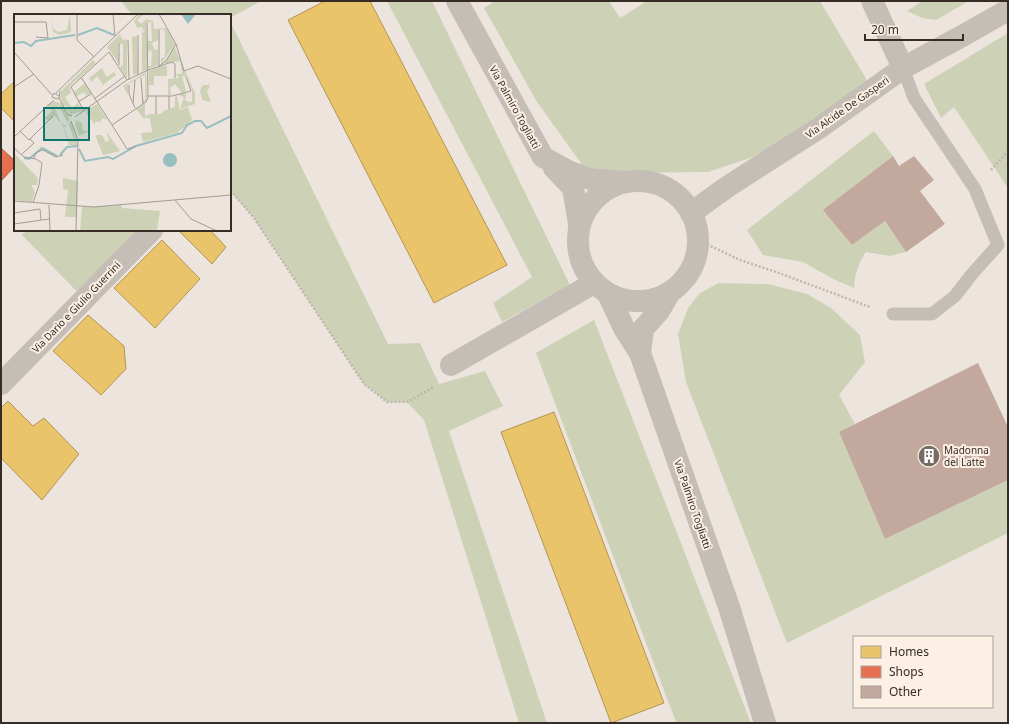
<svg xmlns="http://www.w3.org/2000/svg" width="1009" height="724" font-family="'Noto Sans',sans-serif">
  <style>
    .green { fill: #cdd2b6 }
    .homes { fill: #e9c46a; stroke: #b39655 }
    .shops { fill: #e76f51; stroke: #b25b44 }
    .building { fill: #c2a89d }
    .lines { fill: none; stroke-linecap: round; stroke-linejoin: round }
    .path { stroke: #beb6af; stroke-width: 2.5; stroke-dasharray: 2 2; stroke-linecap: butt }
    .lane { stroke: #c5beb7; stroke-width: 13 }
    .street { stroke: #c5beb7; stroke-width: 22 }
    .labels { text-anchor: middle; dominant-baseline: central; stroke-width: 4; stroke-linejoin: round; paint-order: stroke }
    .street-label { font-size: 10px; fill: #362b25; stroke: #fbf0e3 }
    .poi-label { font-size: 10px; fill: #362b25; stroke: #fbf0e3; text-anchor: start }
    .inset-river { fill: none; stroke: #98bfbf; stroke-width: 2 }
    .inset-road { fill: none; stroke: #a49b93; stroke-width: 1 }
    .view { fill: #0f766e; fill-opacity: 0.15; stroke: #0f766e; stroke-width: 2 }
    .inset-edge { fill: none; stroke: #362b25; stroke-width: 2 }
  </style>
  <rect width="100%" height="100%" fill="#ede5dd"/>
  <g class="green">
    <path d="M121 1H261L230 18V15H132Z"/>
    <path d="M387 1H432L570 285 502 322 493 303 532 277Z"/>
    <path d="M495 1H609L620 18 647 1H820L868 82 759 155 708 172 626 173 583 166 537 102 484 8Z"/>
    <path d="M922 1H969L936 20 922 18 907 11Z"/>
    <path d="M230 21 388 344 420 343 439 384 485 371 503 406 449 431 547 723H519L424 420 407 402H387L364 384 254 218 232 193 230 192Z"/>
    <path d="M1008 33V188L954 107 941 118 924 84Z"/>
    <path d="M874 131 893 156 824 210 852 245 885 221 906 252 890 256 866 252C858 263 855 275 854 288L833 279 803 262 763 255 747 230Z"/>
    <path d="M27 230H152L84 299 22 235Z"/>
    <path d="M719 283 768 284 807 294 831 308 860 335 865 362 839 395 855 424 839 432 885 539 1008 480V533L787 643 686 382 678 334 688 308 700 293Z"/>
    <path d="M594 320 751 723H674L676 722 536 353Z"/>
  </g>
  <g class="homes">
    <path d="M325 1H370L507 265 434 303 288 20Z"/>
    <path d="M15 81V122L1 108V94Z"/>
    <path d="M178 230H210L226 247 212 264Z"/>
    <path d="M162 240 200 279 155 328 114 288Z"/>
    <path d="M88 315 124 346 126 369 101 395 53 351Z"/>
    <path d="M8 401 33 426 44 418 79 454 42 500 1 458V408Z"/>
    <path d="M554 412 664 703 611 723 501 432Z"/>
  </g>
  <path class="shops" d="M1 148 15 161V166L1 181Z"/>
  <g class="building">
    <path d="M893 156 899 166 914 156 934 180 920 191 945 224 906 252 885 221 852 245 823 210Z"/>
    <path d="M978 363 1008 427V480L885 539 839 432Z"/>
  </g>
  <g class="lines">
    <g class="path">
      <path d="M991 170 1008 151"/>
      <path d="M230 192H232L254 218 364 384 387 402H407L434 387"/>
      <path d="M700 241 740 260 779 273 870 307"/>
    </g>
    <path class="lane" d="M893 314H932L955 296 972 274 998 245 975 189 914 98 903 68"/>
    <g class="street">
      <path d="M457 1 543 157 570 172 591 179 624 182"/>
      <path d="M872 1 903 68"/>
      <path d="M554 168 573 188 579 224"/>
      <circle cx="638" cy="241" r="60"/>
      <path d="M691 213 727 187 819 128 903 68 964 35 1008 10"/>
      <path d="M670 292 659 311 643 329 640 353 729 607 765 723"/>
      <path d="M608 294 624 328 640 353"/>
      <path d="M451 365 594 283"/>
      <path d="M1 384 152 230"/>
    </g>
  </g>
  <defs>
    <g id="building-disc" transform="scale(1.15)"><circle r="9.5" fill="#766c65" stroke="#fbf0e3"/><path d="M-4-6H4V6H1V3H-1V6H-4ZM-2.5-4.3h1.7v1.8h-1.7ZM.8-4.3h1.7v1.8H.8ZM-2.5-1h1.7V.8h-1.7ZM.8-1h1.7V.8H.8Z" fill="#fff"/></g>
  </defs>
  <g fill-rule="evenodd">
    <use href="#building-disc" x="929" y="456"/>
  </g>
  <g class="labels">
    <g class="street-label">
      <text transform="translate(515 107) rotate(61)">Via Palmiro Togliatti</text>
      <text transform="translate(847 107) rotate(-35)">Via Alcide De Gasperi</text>
      <text transform="translate(76 307) rotate(-46)">Via Dario e Giulio Guerrini</text>
      <text transform="translate(693 504) rotate(71)">Via Palmiro Togliatti</text>
    </g>
    <g class="poi-label">
      <text x="944" y="450">Madonna<tspan x="944" dy="12">del Latte</tspan></text>
    </g>
  </g>
  <g transform="translate(14 14)">
    <rect width="217" height="217" fill="#ede5dd"/>
    <path d="M36 0 39 14 44 18 53 16 56 0 57 18 46 21 39 18ZM125 0 129 1 123 6 127 10 132 5 139 7 140 15 150 14 153 15 161 30 147 50V44H150L151 39V20L150 15 144 16 145 26 138 29 140 35 144 36V51L134 55V52H137L138 38 134 36V55L128 58V19L130 18 128 13 123 14 120 7ZM137 8 138 27H133L132 9ZM106 20 109 26 113 25V64L106 53 109 51V29L104 32 105 50 93 33ZM123 22 124 60 119 61 118 23ZM160 32 181 79V90L166 95 170 83 166 82 165 80 172 79 171 87 178 88V77L173 63 168 62 172 77 168 79 161 70 156 74 157 81H154V65L165 64 162 60H168L166 47 150 50ZM79 46 82 49 56 72 57 79 51 83 58 94 64 89 69 97 56 101 52 94 54 92H50L46 83 47 77ZM145 52H153V62H140V71H135V57ZM88 54 93 63 100 58 102 61 89 71 83 62 78 68 75 64ZM132 58 133 82 132 87 129 89 127 86H131V61L114 70V81L109 72ZM71 69 77 79 72 82 70 78 61 83 60 78ZM189 71H196L193 78 197 87 195 88 188 86 186 76ZM163 82 166 96 174 93 178 106 163 119 129 128 127 119 138 118 136 104H129L122 95 131 90V102L136 100H147L149 97 161 93V83ZM40 87 48 90 56 106 53 108 45 92 41 94 47 109 53 112 50 113 55 127 60 125 54 109 57 108 64 131H55L49 112 41 102 34 107 31 104 38 97 33 91ZM83 90 94 107 89 104 86 108H81V111L71 97ZM62 106 68 109 69 117 77 116 65 122 61 111ZM92 117 106 137 89 141 81 121H88L92 128 95 126ZM0 139 24 164 23 171H17L21 178 18 188 0 186ZM49 164 64 167 63 203H51L54 176 49 175ZM107 191 108 194 146 197 143 217H66L68 193Z" fill="#cdd2b6" fill-rule="evenodd"/>
    <path d="M167 0H182L174 10ZM149 146a7 7 0 1 1 14 0a7 7 0 1 1-14 0Z" fill="#98bfbf"/>
    <path class="inset-river" d="M64 21 83 14 100 21M0 29 10 28 17 32 22 27 61 21M65 135 71 147 94 143 99 145 122 132 168 119 173 111 181 107H187L193 114 217 102M46 141 53 133 63 132M10 144 15 145 28 134 43 142"/>
    <path class="inset-road" d="M63 0V26L80 43M99 0 101 22M145 0 162 30 170 57 184 52 217 65M0 8H32L34 24 22 23M145 16V52M124 21V60M114 26 115 66M0 38 38 81M105 51V30M145 52 152 47 162 30M67 63 98 111 132 88 134 83 133 9M127 64 129 90M115 71V80L121 94M0 73 20 60M42 79 124 0M45 82 40 79 38 83 43 85 45 84 46 77M134 82H158L177 77 172 63M142 82V100M155 82V95M45 84 54 101 58 102M80 85 111 62M64 88 77 80M119 89 121 66M70 97 57 73 95 38 113 66M61 103 113 66 134 56 158 48 161 50V64M57 107 64 126 62 217M98 111 113 135 122 132M6 117 15 126 39 102M0 123 40 86M0 134 10 143 22 145 28 149 25 171 19 189M8 140 20 129 16 125M19 145 23 138 29 136 42 143 49 141M161 186 177 205 203 217M0 187 80 193 217 181M35 191 36 217M0 199 26 195 27 206M0 210 35 205"/>
    <path class="view" d="M30 94H75V126H30Z"/>
    <rect width="217" height="217" class="inset-edge"/>
  </g>
  <rect width="1009" height="724" fill="none" stroke="#362b25" stroke-width="4"/>
  <rect x="853" y="636" width="140" height="72" fill="#fbf0e3" stroke="#aca197"/>
  <rect x="861" y="646" width="20" height="12" fill="#e9c46a" stroke="#aca197"/>
  <text x="889" y="656" font-size="12" fill="#362b25">Homes</text>
  <rect x="861" y="666" width="20" height="12" fill="#e76f51" stroke="#aca197"/>
  <text x="889" y="676" font-size="12" fill="#362b25">Shops</text>
  <rect x="861" y="686" width="20" height="12" fill="#c2a89d" stroke="#aca197"/>
  <text x="889" y="696" font-size="12" fill="#362b25">Other</text>
  <path d="M865 34v6h98v-6" fill="none" stroke="#362b25" stroke-width="2"/>
  <text x="871" y="34" font-size="12" fill="#362b25" stroke="#fbf0e3" stroke-width="3" paint-order="stroke">20 m</text>
</svg>
